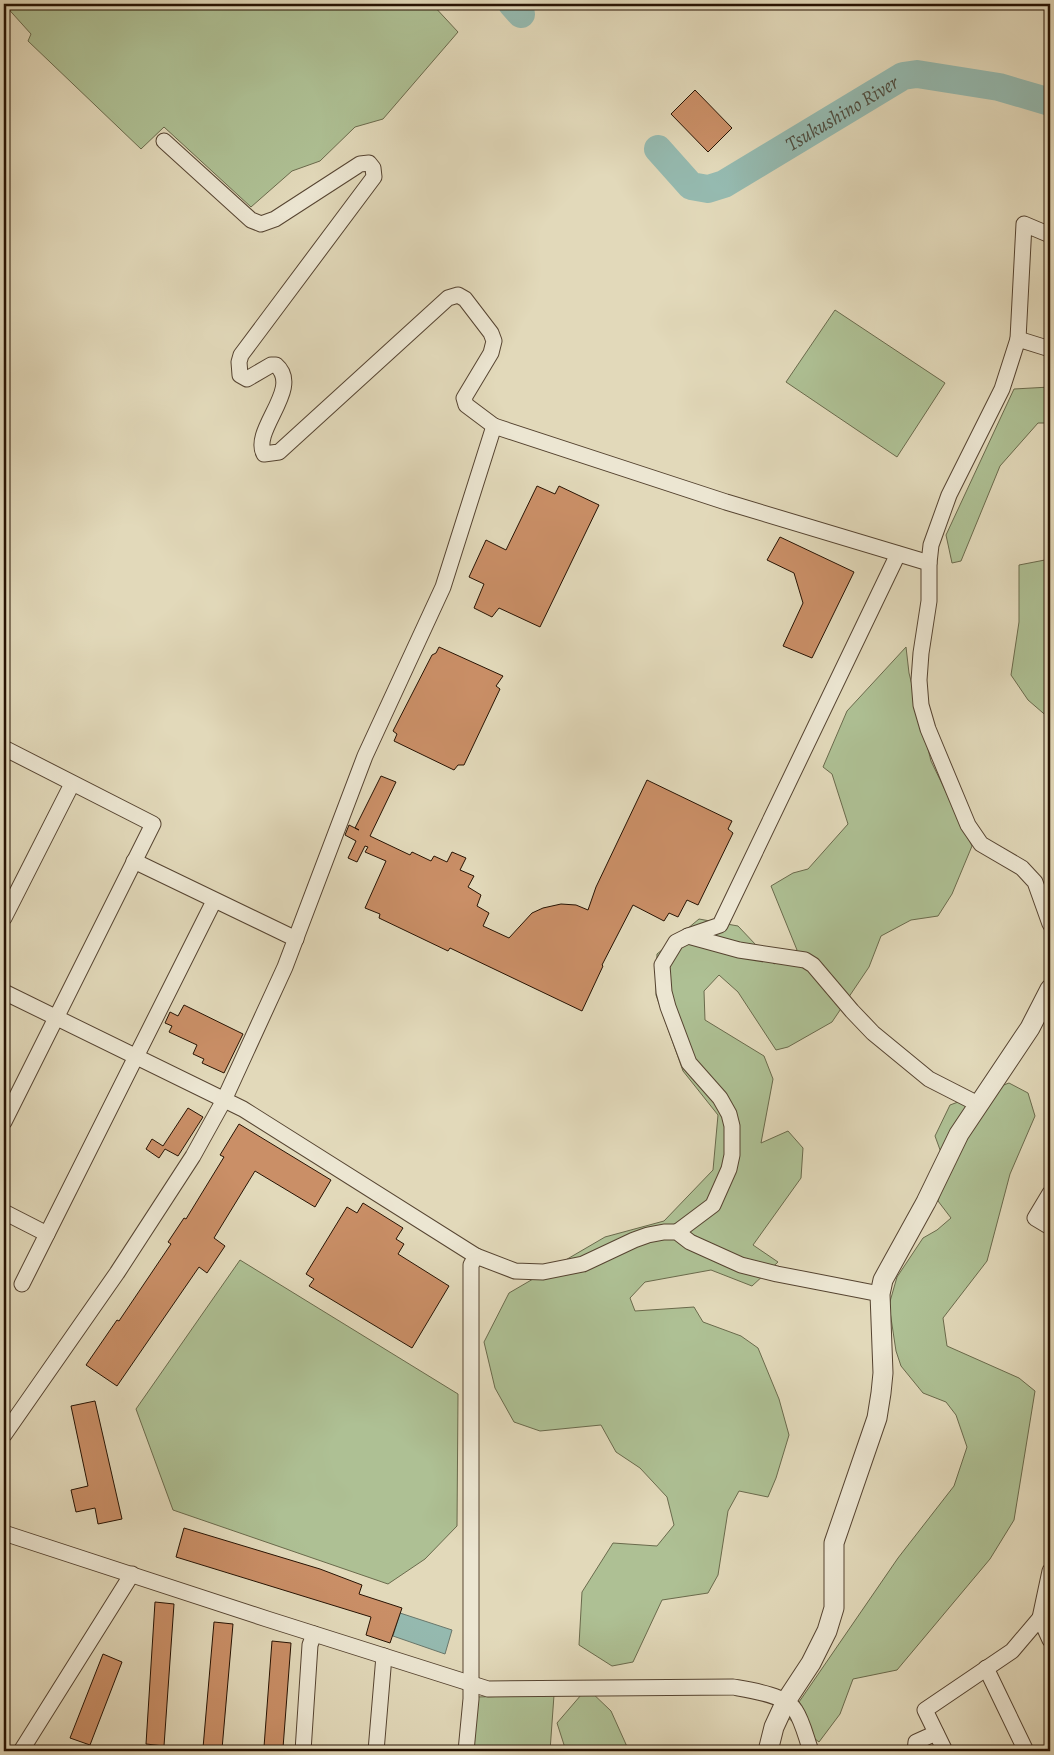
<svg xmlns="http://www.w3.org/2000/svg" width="1054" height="1755" font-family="Alegreya,serif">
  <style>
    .green { fill: #aec094; stroke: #6a6a4c }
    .water { fill: #95bab0; stroke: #69776b }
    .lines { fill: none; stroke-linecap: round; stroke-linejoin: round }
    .river { stroke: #95bab0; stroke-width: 28 }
    .building { fill: #ca8f67; stroke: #271303 }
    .minor-casing { stroke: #564431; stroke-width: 17 }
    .tertiary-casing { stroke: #564431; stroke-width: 21 }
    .minor { stroke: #ece6d2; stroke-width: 15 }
    .tertiary { stroke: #ece6d2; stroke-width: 19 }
    .labels { text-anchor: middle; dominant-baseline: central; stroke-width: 5; stroke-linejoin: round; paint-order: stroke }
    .water-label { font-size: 20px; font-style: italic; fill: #4e4d40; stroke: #ece6d2 }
  </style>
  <rect width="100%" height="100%" fill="#e2d9ba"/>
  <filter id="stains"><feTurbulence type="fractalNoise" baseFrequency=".004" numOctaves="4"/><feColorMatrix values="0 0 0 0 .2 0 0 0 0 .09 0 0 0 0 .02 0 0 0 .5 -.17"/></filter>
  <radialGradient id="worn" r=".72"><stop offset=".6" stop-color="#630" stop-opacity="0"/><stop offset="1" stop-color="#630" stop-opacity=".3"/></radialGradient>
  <g class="green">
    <path d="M4 4H432L458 32 383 119 355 127 320 161 292 171 251 207 164 127 141 149 28 41 31 34Z"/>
    <path d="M835 310 945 383 897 457 786 382Z"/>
    <path d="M1050 387V423H1038L1000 466 961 561 952 563 946 535 1014 389Z"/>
    <path d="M1050 559V719L1028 700 1011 675 1019 622V565Z"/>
    <path d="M906 647 909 673 931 761 972 846 952 894 938 916 911 920 881 936 869 967 832 1022 788 1047 776 1050 738 992 719 975 704 991 705 1020 764 1056 773 1079 761 1143 788 1131 803 1148 801 1178 753 1245 778 1262 752 1286 711 1270 645 1282 630 1298 635 1311 694 1307 703 1322 741 1336 758 1348 779 1399 789 1435 776 1478 768 1497 739 1491 728 1511 718 1575 708 1593 662 1600 633 1662 612 1666 579 1645 582 1592 613 1543 657 1546 674 1525 667 1497 640 1468 616 1452 601 1425 540 1431 514 1422 495 1388 484 1342 509 1293 605 1237 664 1221 713 1170 718 1115 683 1071 656 995 657 954 699 919 738 926 774 964 797 950 771 886 793 873 808 869 848 824 832 774 823 767 847 711Z"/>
    <path d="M1009 1083 1028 1093 1035 1116 1010 1174 987 1261 943 1318 947 1346 1019 1378 1035 1391 1014 1520 990 1559 897 1670 853 1679 840 1714 819 1742 788 1718 898 1558 954 1486 967 1447 956 1415 946 1402 923 1393 901 1366 896 1351 889 1305 897 1277 923 1238 937 1230 951 1218 938 1201 947 1169 935 1136 950 1105Z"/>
    <path d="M240 1260 458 1394 457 1526 425 1559 388 1584 173 1510 136 1409Z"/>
    <path d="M587 1688 611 1711 629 1751H566L557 1723Z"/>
    <path d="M554 1695 550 1751H472L476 1697Z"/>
  </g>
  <path class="water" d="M400 1613 452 1630 445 1654 393 1636Z"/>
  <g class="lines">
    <g class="river">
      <path d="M512 4 521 14"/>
      <path id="s1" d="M658 149 691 186 708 189 724 184 903 76 917 74 999 87 1050 102"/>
    </g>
  </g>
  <g class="building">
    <path d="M695 90 732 128 708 152 671 114Z"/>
    <path d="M537 486 555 494 559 486 599 505 540 627 499 608 492 617 474 608 484 584 469 577 486 540 506 550Z"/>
    <path d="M780 537 854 572 812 658 783 646 803 603 794 573 767 560Z"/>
    <path d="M439 647 503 676 496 686 500 689 464 765H458L454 770 394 741 397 734 393 731 432 655 436 653Z"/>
    <path d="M381 776 396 782 370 836 410 855 412 852 431 861 434 856 447 862 452 852 466 858 460 870 474 876 468 887 481 895 477 906 489 913 483 926 509 938 532 913 543 908 561 904 576 905 588 910 596 887 647 780 732 821 728 829 733 833 698 905 687 900 678 917 669 913 664 921 633 905 602 965 603 966 582 1011 450 948 448 951 379 918 380 914 365 908 386 861 365 852 368 847 365 846 357 862 348 858 356 841 345 835 349 825 359 830 355 828Z"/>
    <path d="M184 1005 243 1034 224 1073 202 1063 204 1059 193 1054 197 1045 169 1032 172 1026 165 1023 170 1012 178 1016Z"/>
    <path d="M188 1108 203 1117 178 1156 165 1149 159 1158 146 1149 152 1139 163 1146Z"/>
    <path d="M239 1124 331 1180 315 1207 255 1171 214 1238 225 1246 207 1273 199 1267 117 1386 86 1365 117 1320 119 1321 171 1244 168 1242 184 1218 186 1219 224 1157 220 1155Z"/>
    <path d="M363 1203 403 1228 396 1239 404 1244 398 1254 449 1286 412 1348 309 1286 314 1279 306 1274 347 1207 357 1213Z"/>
    <path d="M95 1401 122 1519 98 1524 95 1508 76 1512 71 1490 88 1486 71 1406Z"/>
    <path d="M184 1528 320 1569 362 1585 359 1594 402 1608 390 1643 366 1635 371 1617 176 1557Z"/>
    <path d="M155 1602 174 1604 164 1746 146 1744Z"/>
    <path d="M214 1622 233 1624 222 1749 203 1748Z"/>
    <path d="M272 1641 291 1643 283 1748 264 1747Z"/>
    <path d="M103 1654 122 1662 90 1745 70 1738Z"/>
  </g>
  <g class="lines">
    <g class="minor-casing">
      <g id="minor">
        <path d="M164 141 251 220 261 224 275 219 360 164 369 163 373 168 374 177 241 355 239 362 240 375 247 379 271 365H276C303 388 251 430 264 454L279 452 448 298 458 295 465 299 491 333 494 341 491 353 464 398 466 405 494 426"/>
        <path d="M1018 339 1024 224 1050 235"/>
        <path d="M929 563 931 545 949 495 1002 389 1018 339 1050 349"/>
        <path d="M4 748 153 824 4 1122"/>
        <path d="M134 861 296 939"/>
        <path d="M4 918 72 784"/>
        <path d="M688 936 739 950 805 960 813 965 852 1011 873 1033 929 1079 978 1104"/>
        <path d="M4 992 243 1109 476 1256"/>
        <path d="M1050 1193 1035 1218 1050 1227"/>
        <path d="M4 1212 47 1234"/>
        <path d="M677 1232 713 1205 729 1169 732 1155V1126L729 1114 720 1098 689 1063 668 1007 664 992 662 965 676 942 688 936 720 925 898 554"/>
        <path d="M22 1284 214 901"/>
        <path d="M4 1435 117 1273 193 1156 224 1100 285 967 365 756 443 587 494 426 726 502 929 563V601L921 653 919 680 921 705 928 729 968 825 981 844 1022 868 1035 882 1050 924"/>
        <path d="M4 1533 267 1619 488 1689 733 1687C750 1690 786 1695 795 1710 803 1722 806 1738 811 1751"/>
        <path d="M1040 1618 1050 1571"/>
        <path d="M986 1668 1026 1751"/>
        <path d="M21 1751 132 1574"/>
        <path d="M303 1751 310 1645 314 1634"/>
        <path d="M376 1751 384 1656"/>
        <path d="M466 1751 471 1699V1265L476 1256 515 1271 543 1272 583 1264 634 1240 648 1235 664 1232H677L690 1242 741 1265 777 1274 880 1294"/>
        <path d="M915 1751 916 1742 936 1733"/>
        <path d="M945 1751 925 1710 1012 1651 1040 1618 1050 1640"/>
      </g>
    </g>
    <g class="tertiary-casing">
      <path id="tertiary" d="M768 1751 774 1727 786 1701 811 1663 827 1631 834 1608V1543L877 1418 881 1393 883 1373 880 1294 883 1280 926 1202 959 1134 1030 1028 1050 989"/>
    </g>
    <use href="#minor" class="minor"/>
    <use href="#tertiary" class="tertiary"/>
  </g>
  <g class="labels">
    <g class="water-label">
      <text stroke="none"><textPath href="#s1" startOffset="221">Tsukushino River</textPath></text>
    </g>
  </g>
  <rect width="1054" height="1755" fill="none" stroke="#e2d9ba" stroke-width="20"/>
  <rect x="5" y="5" width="1044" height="1745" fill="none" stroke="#271303" stroke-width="2.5"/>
  <rect x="10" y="10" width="1034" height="1735" fill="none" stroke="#271303"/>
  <rect width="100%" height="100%" filter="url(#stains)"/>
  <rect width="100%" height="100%" fill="url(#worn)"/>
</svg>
